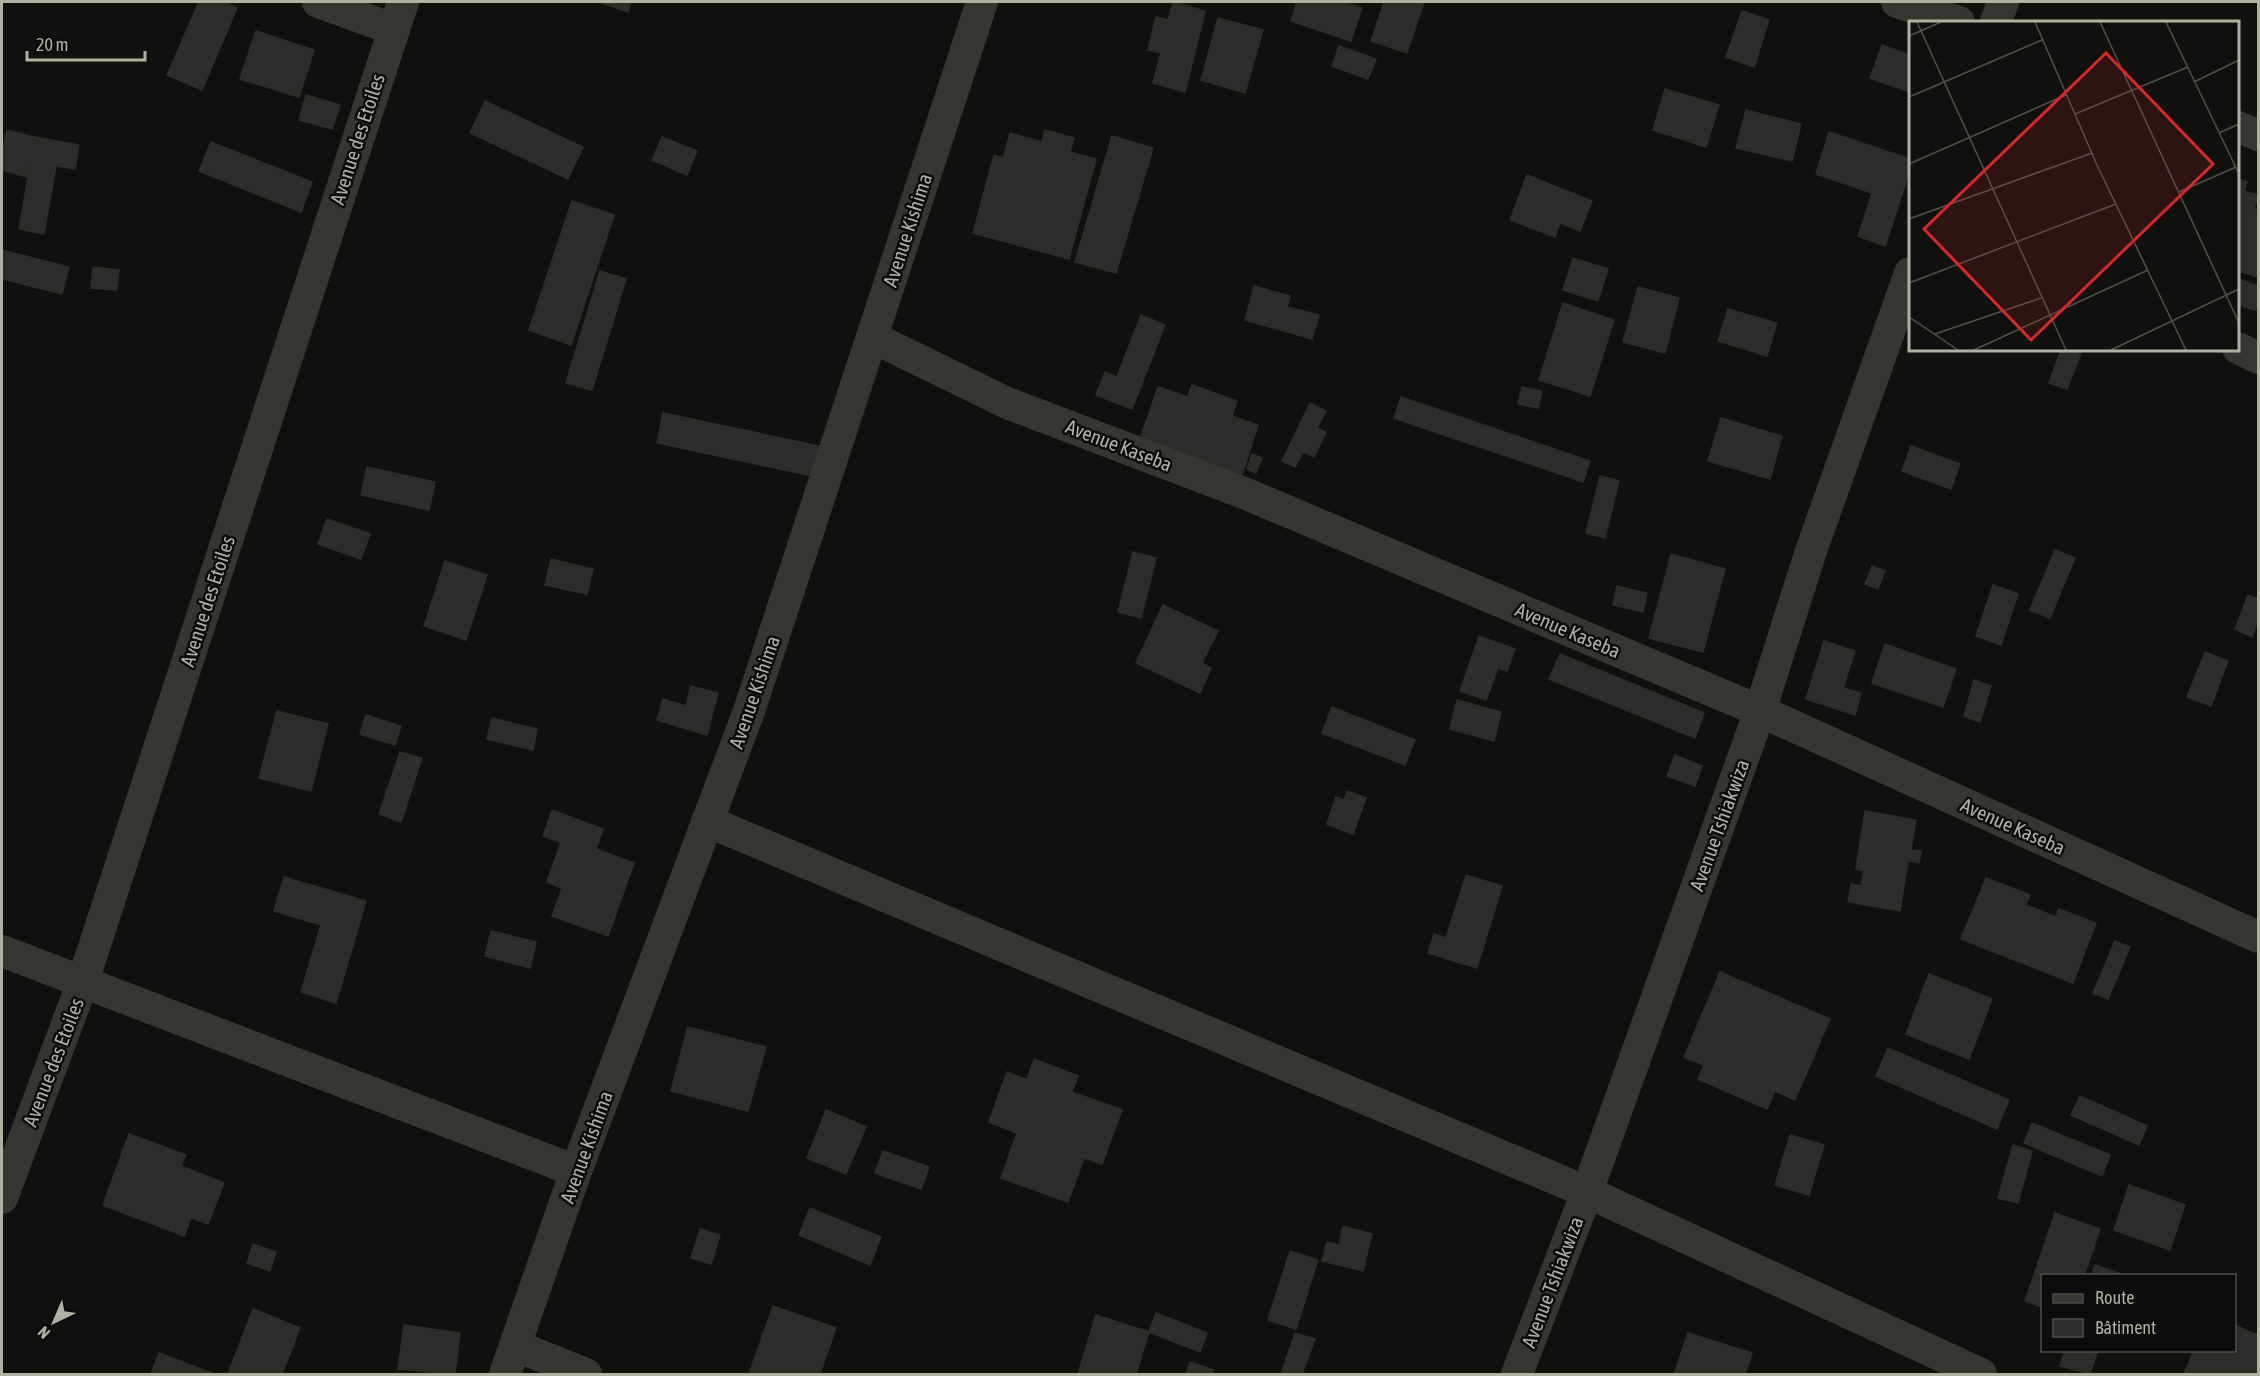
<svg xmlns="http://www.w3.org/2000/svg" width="2260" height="1376" font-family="'Asap Condensed',sans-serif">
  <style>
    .building { fill: #2c2d2a; stroke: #2b2d29; stroke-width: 1.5 }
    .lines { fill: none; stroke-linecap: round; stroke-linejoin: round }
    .minor { stroke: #343630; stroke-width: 32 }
    .labels { text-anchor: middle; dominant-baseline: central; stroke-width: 5; stroke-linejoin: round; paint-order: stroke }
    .street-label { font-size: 20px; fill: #aeb2a0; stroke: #0b0c0b }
    .inset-road { fill: none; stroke: #4f5149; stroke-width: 1.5 }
    .view { fill: #d62828; fill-opacity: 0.15; stroke: #d62828; stroke-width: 3 }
    .inset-edge { fill: none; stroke: #aeb2a0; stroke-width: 3 }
  </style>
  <rect width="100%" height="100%" fill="#10110f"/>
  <g class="building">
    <path d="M199 2H223L237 8 202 90 167 75Z"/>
    <path d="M599 2H631L628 12Z"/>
    <path d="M1173 2 1205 11 1185 92 1153 83 1161 53 1148 50 1156 17 1168 20Z"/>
    <path d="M1297 2H1342L1362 8 1351 41 1291 21Z"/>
    <path d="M1384 2H1424L1407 53 1371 41Z"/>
    <path d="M1742 11 1769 20 1754 67 1726 57Z"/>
    <path d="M1218 18 1263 30 1245 93 1201 80Z"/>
    <path d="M256 31 314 50 299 97 240 79Z"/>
    <path d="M1882 45 1910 55V92L1870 78Z"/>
    <path d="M1339 46 1376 59 1368 79 1332 66Z"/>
    <path d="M1665 89 1719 105 1706 147 1653 130Z"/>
    <path d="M306 95 340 105 332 129 299 120Z"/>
    <path d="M485 101 583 147 568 179 470 133Z"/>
    <path d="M1746 110 1801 124 1792 161 1736 148Z"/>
    <path d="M7 130 35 137 27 177 2 170V154Z"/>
    <path d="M1045 130 1074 138 1070 152 1096 159 1069 259 973 233 994 155 1003 158 1010 133 1042 142Z"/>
    <path d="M1829 132 1910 159V170L1885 246 1858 236 1872 193 1816 174Z"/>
    <path d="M1112 136 1153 148 1116 273 1075 262Z"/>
    <path d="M35 137 79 145 75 169 56 166 44 234 19 229Z"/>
    <path d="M662 137 697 151 687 175 652 160Z"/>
    <path d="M211 142 312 182 301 212 199 171Z"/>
    <path d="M1527 175 1592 201 1580 231 1560 223 1555 237 1510 220Z"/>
    <path d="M2238 179 2247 182 2244 191 2258 195 2254 209 2258 210V277L2238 271Z"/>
    <path d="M572 201 614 215 571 345 529 330Z"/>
    <path d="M2 250 69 267 62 294 2 279Z"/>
    <path d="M1573 258 1608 269 1598 301 1563 290Z"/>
    <path d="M93 267 119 270 117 290 91 288Z"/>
    <path d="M600 271 626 279 592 390 566 383Z"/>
    <path d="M2238 279 2258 286 2256 310 2238 305Z"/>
    <path d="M1254 286 1290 296 1287 307 1319 315 1312 339 1245 320Z"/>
    <path d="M1638 287 1679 298 1665 353 1623 342Z"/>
    <path d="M1563 303 1614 320 1590 396 1539 380Z"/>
    <path d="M1728 309 1777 323 1767 356 1718 341Z"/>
    <path d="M1141 315 1165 325 1132 409 1096 395 1105 372 1117 377Z"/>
    <path d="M2061 350 2081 353 2067 389 2049 383Z"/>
    <path d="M1192 385 1237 401 1232 416 1258 425 1242 475 1140 439 1158 387 1188 397Z"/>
    <path d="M1522 387 1542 391 1538 408 1518 404Z"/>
    <path d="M1401 397 1590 461 1583 482 1394 418Z"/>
    <path d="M1310 403 1326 411 1317 428 1326 432 1314 457 1303 452 1295 467 1282 461Z"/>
    <path d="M663 413 819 446 813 476 657 443Z"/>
    <path d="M1721 418 1782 436 1770 479 1708 461Z"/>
    <path d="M1911 446 1960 464 1951 489 1902 471Z"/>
    <path d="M1252 454 1262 458 1256 473 1247 469Z"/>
    <path d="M367 467 435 482 429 510 361 495Z"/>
    <path d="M1600 476 1619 481 1605 538 1586 533Z"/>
    <path d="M327 519 370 534 361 559 318 544Z"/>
    <path d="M2055 550 2075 558 2050 618 2030 610Z"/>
    <path d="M1133 552 1156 558 1141 618 1118 612Z"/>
    <path d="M1671 554 1725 569 1703 652 1649 638Z"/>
    <path d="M551 559 593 569 587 594 545 585Z"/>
    <path d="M445 561 487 575 466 640 424 626Z"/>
    <path d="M1872 566 1885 571 1878 589 1865 584Z"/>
    <path d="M1993 585 2018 594 2001 645 1976 636Z"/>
    <path d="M1617 586 1647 593 1643 612 1613 605Z"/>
    <path d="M2248 595 2258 599V619L2252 637 2235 629Z"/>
    <path d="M1163 605 1218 631 1202 663 1211 668 1200 693 1136 663Z"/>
    <path d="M1479 636 1515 649 1507 671 1498 668 1486 700 1460 691Z"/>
    <path d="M1824 641 1855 651 1843 688 1861 693 1855 715 1806 699Z"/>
    <path d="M1885 644 1956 669 1943 707 1872 683Z"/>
    <path d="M2205 652 2228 661 2211 706 2187 697Z"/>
    <path d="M1560 654 1704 713 1695 738 1549 679Z"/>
    <path d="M1974 680 1991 686 1980 722 1964 716Z"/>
    <path d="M691 686 718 693 707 735 657 720 663 699 686 706Z"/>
    <path d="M1457 700 1501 712 1494 741 1450 729Z"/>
    <path d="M1332 707 1415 740 1405 765 1322 733Z"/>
    <path d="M277 711 328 724 311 791 259 778Z"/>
    <path d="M366 715 401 726 395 745 360 734Z"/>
    <path d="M492 718 537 729 533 750 487 739Z"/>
    <path d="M400 752 422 758 401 822 379 814Z"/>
    <path d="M1675 755 1702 766 1695 786 1667 776Z"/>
    <path d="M1347 791 1366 798 1353 834 1327 824 1336 797 1344 800Z"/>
    <path d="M552 810 603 829 596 849 634 863 608 936 552 916 562 888 547 882 561 842 543 836Z"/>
    <path d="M1865 811 1916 820 1911 850 1921 851 1919 863 1908 861 1900 911 1848 902 1851 884 1861 886 1864 871 1856 869Z"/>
    <path d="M1466 875 1502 886 1477 968 1428 953 1434 934 1446 938Z"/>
    <path d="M284 877 366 901 336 1003 301 992 321 925 274 911Z"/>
    <path d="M1986 878 2030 895 2026 905 2056 917 2059 909 2096 923 2073 983 1961 939Z"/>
    <path d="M491 931 536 942 530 968 485 956Z"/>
    <path d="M2115 941 2130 947 2108 999 2093 993Z"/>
    <path d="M1720 972 1830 1019 1795 1100 1775 1091 1767 1109 1698 1079 1704 1065 1684 1057Z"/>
    <path d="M1929 974 1992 999 1969 1059 1906 1034Z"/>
    <path d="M688 1027 766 1047 748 1111 671 1091Z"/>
    <path d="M1888 1048 2009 1100 1997 1129 1876 1076Z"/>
    <path d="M1034 1059 1078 1076 1072 1092 1122 1110 1102 1164 1084 1158 1068 1202 1001 1178 1017 1133 989 1122 1007 1072 1027 1080Z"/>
    <path d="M2080 1096 2147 1126 2139 1145 2071 1115Z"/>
    <path d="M826 1110 866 1127 846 1174 807 1158Z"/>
    <path d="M2032 1123 2110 1155 2102 1176 2024 1143Z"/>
    <path d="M129 1134 186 1155 181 1166 224 1183 208 1224 191 1218 184 1236 103 1205Z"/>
    <path d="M1790 1135 1824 1145 1809 1195 1775 1185Z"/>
    <path d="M2013 1145 2032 1151 2018 1203 1998 1198Z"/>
    <path d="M883 1151 929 1167 921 1189 875 1173Z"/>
    <path d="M2129 1185 2185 1205 2170 1250 2114 1230Z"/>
    <path d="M810 1208 881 1237 870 1265 799 1235Z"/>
    <path d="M2055 1213 2100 1229 2084 1276H2042V1307L2025 1301Z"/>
    <path d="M1343 1226 1372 1234 1363 1271 1322 1261 1327 1242 1339 1245Z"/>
    <path d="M700 1229 720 1235 711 1264 691 1258Z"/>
    <path d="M253 1244 276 1252 270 1271 247 1263Z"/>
    <path d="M1290 1251 1318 1260 1296 1329 1268 1320Z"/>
    <path d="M2095 1265 2124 1275V1276H2091Z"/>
    <path d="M773 1306 836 1328 820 1374H749Z"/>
    <path d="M253 1309 300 1328 282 1374H228Z"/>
    <path d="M1156 1313 1207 1333 1200 1352 1149 1332Z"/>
    <path d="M1096 1315 1149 1332 1136 1374H1078Z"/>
    <path d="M404 1325 460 1333 455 1374 398 1369Z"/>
    <path d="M2234 1325 2258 1335V1374H2184L2194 1350H2234Z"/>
    <path d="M1295 1333 1315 1339 1302 1374H1281Z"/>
    <path d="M1688 1333 1752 1353 1745 1374H1674Z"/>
    <path d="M2065 1350H2098L2090 1374 2060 1366Z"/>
    <path d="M159 1353 214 1374H151Z"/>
    <path d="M1190 1362 1214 1370 1212 1374H1186Z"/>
  </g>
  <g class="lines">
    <g class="minor">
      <path d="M318 2 393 29"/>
      <path d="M1897 2 1959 22"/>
      <path d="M1996 22 2003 2"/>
      <path d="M2238 127 2258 135"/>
      <path d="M872 337 1007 403 1244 493 1760 711 2258 937"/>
      <path d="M2238 348 2258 358"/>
      <path d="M707 821 1587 1192 1981 1374"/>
      <path d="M2 951 576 1171"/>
      <path d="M2 1198 82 984 403 2"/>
      <path d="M516 1346 586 1374"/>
      <path d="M505 1374 576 1171 749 711 982 2"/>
      <path d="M1517 1374 1587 1192 1760 711 1811 551 1910 273"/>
    </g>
  </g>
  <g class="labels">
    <g class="street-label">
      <text transform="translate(357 139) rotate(-72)">Avenue des Etoiles</text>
      <text transform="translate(907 230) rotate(-72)">Avenue Kishima</text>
      <text transform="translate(1119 445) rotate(21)">Avenue Kaseba</text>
      <text transform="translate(207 601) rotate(-72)">Avenue des Etoiles</text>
      <text transform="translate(1568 630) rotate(23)">Avenue Kaseba</text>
      <text transform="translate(754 692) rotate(-71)">Avenue Kishima</text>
      <text transform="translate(1719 825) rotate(-70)">Avenue Tshiakwiza</text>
      <text transform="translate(2013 826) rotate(24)">Avenue Kaseba</text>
      <text transform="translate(53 1062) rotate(-69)">Avenue des Etoiles</text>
      <text transform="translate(586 1147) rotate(-70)">Avenue Kishima</text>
      <text transform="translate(1552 1282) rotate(-69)">Avenue Tshiakwiza</text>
    </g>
  </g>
  <g transform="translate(1909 21)">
    <rect width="330" height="330" fill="#10110f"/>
    <path class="inset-road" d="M8 1 157 329M126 1 188 144 277 329M191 1 330 302M257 1 330 153M0 15 32 1M285 61 330 39M0 76 133 19M166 93 279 46M310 112 330 103M0 143 157 74M270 171 327 146M0 198 183 132M0 262 207 183M0 296 49 329M26 313 132 277M65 329 239 249M202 329 330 268"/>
    <path class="view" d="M197 32 304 143 122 319 15 208Z"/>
    <rect width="330" height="330" class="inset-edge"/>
  </g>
  <rect width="2260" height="1376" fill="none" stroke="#aeb2a0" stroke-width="6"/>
  <rect x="2041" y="1274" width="195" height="78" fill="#0b0c0b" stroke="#4c4e47" stroke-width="1.5"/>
  <rect x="2053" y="1294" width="30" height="9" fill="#343630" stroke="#4c4e47" stroke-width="1.5"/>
  <text x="2095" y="1304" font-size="18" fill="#aeb2a0">Route</text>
  <rect x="2053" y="1319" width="30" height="18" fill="#2c2d2a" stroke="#4c4e47" stroke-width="1.5"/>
  <text x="2095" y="1334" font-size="18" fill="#aeb2a0">Bâtiment</text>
  <g transform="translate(54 1322) rotate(224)" stroke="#0b0c0b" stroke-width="4.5" paint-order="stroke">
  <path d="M0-4.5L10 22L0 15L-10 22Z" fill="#aeb2a0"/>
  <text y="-9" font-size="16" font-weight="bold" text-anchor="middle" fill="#aeb2a0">N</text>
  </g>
  <path d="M27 51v9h118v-9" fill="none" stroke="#aeb2a0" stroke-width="3"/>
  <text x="36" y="51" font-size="18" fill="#aeb2a0" stroke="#0b0c0b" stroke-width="4.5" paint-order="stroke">20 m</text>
</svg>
